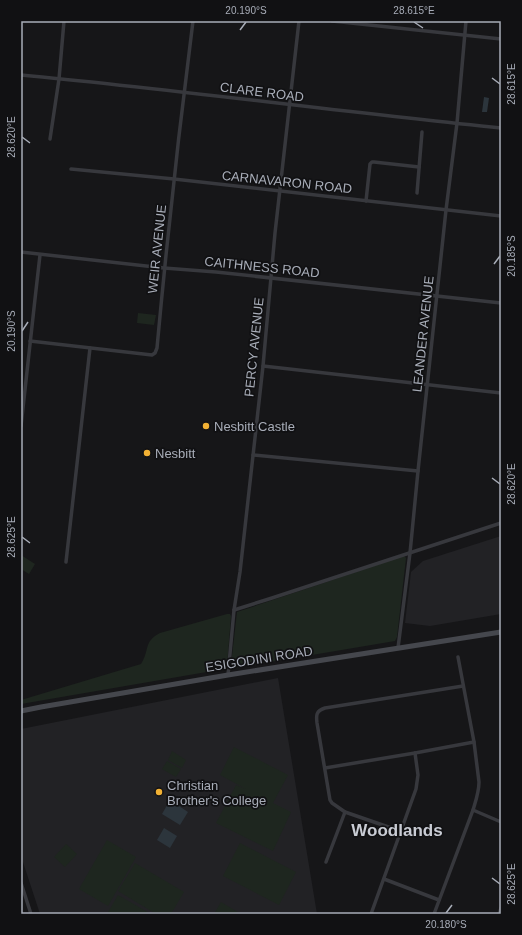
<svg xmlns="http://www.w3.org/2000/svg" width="522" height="935" font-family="Helvetica,sans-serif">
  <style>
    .built { fill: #222225 }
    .green { fill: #1e261f }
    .water { fill: #2c353c }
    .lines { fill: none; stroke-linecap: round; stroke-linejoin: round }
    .minor { stroke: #37383d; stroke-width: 3.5 }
    .secondary { stroke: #45474d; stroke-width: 5 }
    .ticks { fill: none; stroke: #a8adb8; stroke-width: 1.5 }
    .poi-dot { fill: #f2b134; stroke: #111113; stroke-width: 1.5 }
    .labels { text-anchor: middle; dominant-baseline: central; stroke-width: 3.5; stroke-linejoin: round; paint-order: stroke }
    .street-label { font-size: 13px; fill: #a8adb8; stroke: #111113 }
    .poi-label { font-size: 13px; fill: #a8adb8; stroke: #111113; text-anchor: start }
    .district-label { font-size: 17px; font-weight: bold; fill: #c9ccd4; stroke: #111113 }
    .neatline { fill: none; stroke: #a8adb8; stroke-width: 1.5 }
    .ticks-label { font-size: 10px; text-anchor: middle; fill: #a8adb8 }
  </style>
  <rect width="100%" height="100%" fill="#161618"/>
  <g class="built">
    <path d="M501 536V614L430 626 405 623 411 572 423 561Z"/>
    <path d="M278 678 317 914H40L21 856V729Z"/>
  </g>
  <g class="green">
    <path d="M138 313 156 315 154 325 137 323Z"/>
    <path d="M21 555 35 564 29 574 21 569Z"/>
    <path d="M404 556 406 558 397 637 395 641 234 668 231 665 237 612Z"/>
    <path d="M227 614H230L231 616 227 666 224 669 21 704V700L141 664C150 650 143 642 160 633Z"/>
    <path d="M234 747 288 775 273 803 291 812 273 851 216 823 236 785 246 789 220 775Z"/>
    <path d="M172 751 186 760 182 768 168 760Z"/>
    <path d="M167 761 181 769 176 777 162 769Z"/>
    <path d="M107 840 136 857 108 906 79 889Z"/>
    <path d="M240 843 296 872 279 905 223 876Z"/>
    <path d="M66 844 77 854 65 867 54 857Z"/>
    <path d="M135 863 184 892 171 914H156L118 891Z"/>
    <path d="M118 895 151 914H107Z"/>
    <path d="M221 902 241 914H214Z"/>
  </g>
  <g class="water">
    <path d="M484 97 489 98 487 112H482Z"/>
    <path d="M170 800 188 812 180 825 162 814Z"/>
    <path d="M164 828 177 836 170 848 157 840Z"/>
  </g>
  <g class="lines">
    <g class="minor">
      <path d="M332 21 501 39"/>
      <path d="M21 75C181 90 341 112 501 128"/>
      <path d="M50 139 59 79 64 21"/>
      <path d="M71 169 174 179 501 216"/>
      <path d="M417 193 422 132"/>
      <path d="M366 201 370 164 372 162H374L419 167"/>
      <path d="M21 252 164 268 216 272 501 303"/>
      <path d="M30 341 152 355 155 353 157 348C167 239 179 130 193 21"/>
      <path d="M263 366 501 393"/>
      <path d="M21 426 35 299 40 255"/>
      <path d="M253 455 418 471"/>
      <path d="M66 562 90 348"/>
      <path d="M234 610 272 598 501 523"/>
      <path d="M398 648 410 553 418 471 446 210 457 123 466 21"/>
      <path d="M228 675 234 610 240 572 263 366 275 233 299 21"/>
      <path d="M325 768 415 753 474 742"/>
      <path d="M473 810 501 822"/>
      <path d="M400 831 345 812 332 803 330 800 317 723C316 715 316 711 325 708L463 686"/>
      <path d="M326 862 345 812"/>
      <path d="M384 879 439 900"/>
      <path d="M21 883 31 914"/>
      <path d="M371 914 416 789 418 775 415 753"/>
      <path d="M434 914 473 810C476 800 479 792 479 782L474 742 458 657"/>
      <path d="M499 914 501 908"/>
    </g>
    <path class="secondary" d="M21 711 41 707 228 675 501 632"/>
  </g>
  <path class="ticks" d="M414 22 423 28M240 30 246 22M492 78 500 84M22 137 30 143M494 264 500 256M22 331 28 322M492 478 500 484M22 537 30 543M492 878 500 884M446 913 452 905"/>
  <g class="poi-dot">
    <circle cx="206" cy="426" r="4"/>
    <circle cx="147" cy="453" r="4"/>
    <circle cx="159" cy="792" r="4"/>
  </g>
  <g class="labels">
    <g class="street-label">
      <text transform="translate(262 92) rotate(7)">CLARE ROAD</text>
      <text transform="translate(287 182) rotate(6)">CARNAVARON ROAD</text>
      <text transform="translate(157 249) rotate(-84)">WEIR AVENUE</text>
      <text transform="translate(262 267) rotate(6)">CAITHNESS ROAD</text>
      <text transform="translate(423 334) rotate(-84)">LEANDER AVENUE</text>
      <text transform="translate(254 347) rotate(-84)">PERCY AVENUE</text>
      <text transform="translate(259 659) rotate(-9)">ESIGODINI ROAD</text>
    </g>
    <g class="poi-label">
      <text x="214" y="426">Nesbitt Castle</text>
      <text x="155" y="453">Nesbitt</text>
      <text x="167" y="785">Christian<tspan x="167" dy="15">Brother's College</tspan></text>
    </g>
    <g class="district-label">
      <text x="397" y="830">Woodlands</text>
    </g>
  </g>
  <rect width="522" height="935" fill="none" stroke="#111113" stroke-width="44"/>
  <rect x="22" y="22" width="478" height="891" class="neatline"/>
  <g class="ticks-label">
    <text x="246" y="14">20.190°S</text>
    <text x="414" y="14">28.615°E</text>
    <text transform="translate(511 84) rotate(-90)" y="4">28.615°E</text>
    <text transform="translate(11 137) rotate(-90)" y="4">28.620°E</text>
    <text transform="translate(511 256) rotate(-90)" y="4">20.185°S</text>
    <text transform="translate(11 331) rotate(-90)" y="4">20.190°S</text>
    <text transform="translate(511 484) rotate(-90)" y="4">28.620°E</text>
    <text transform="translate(11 537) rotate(-90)" y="4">28.625°E</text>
    <text transform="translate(511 884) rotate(-90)" y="4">28.625°E</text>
    <text x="446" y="928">20.180°S</text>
  </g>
</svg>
